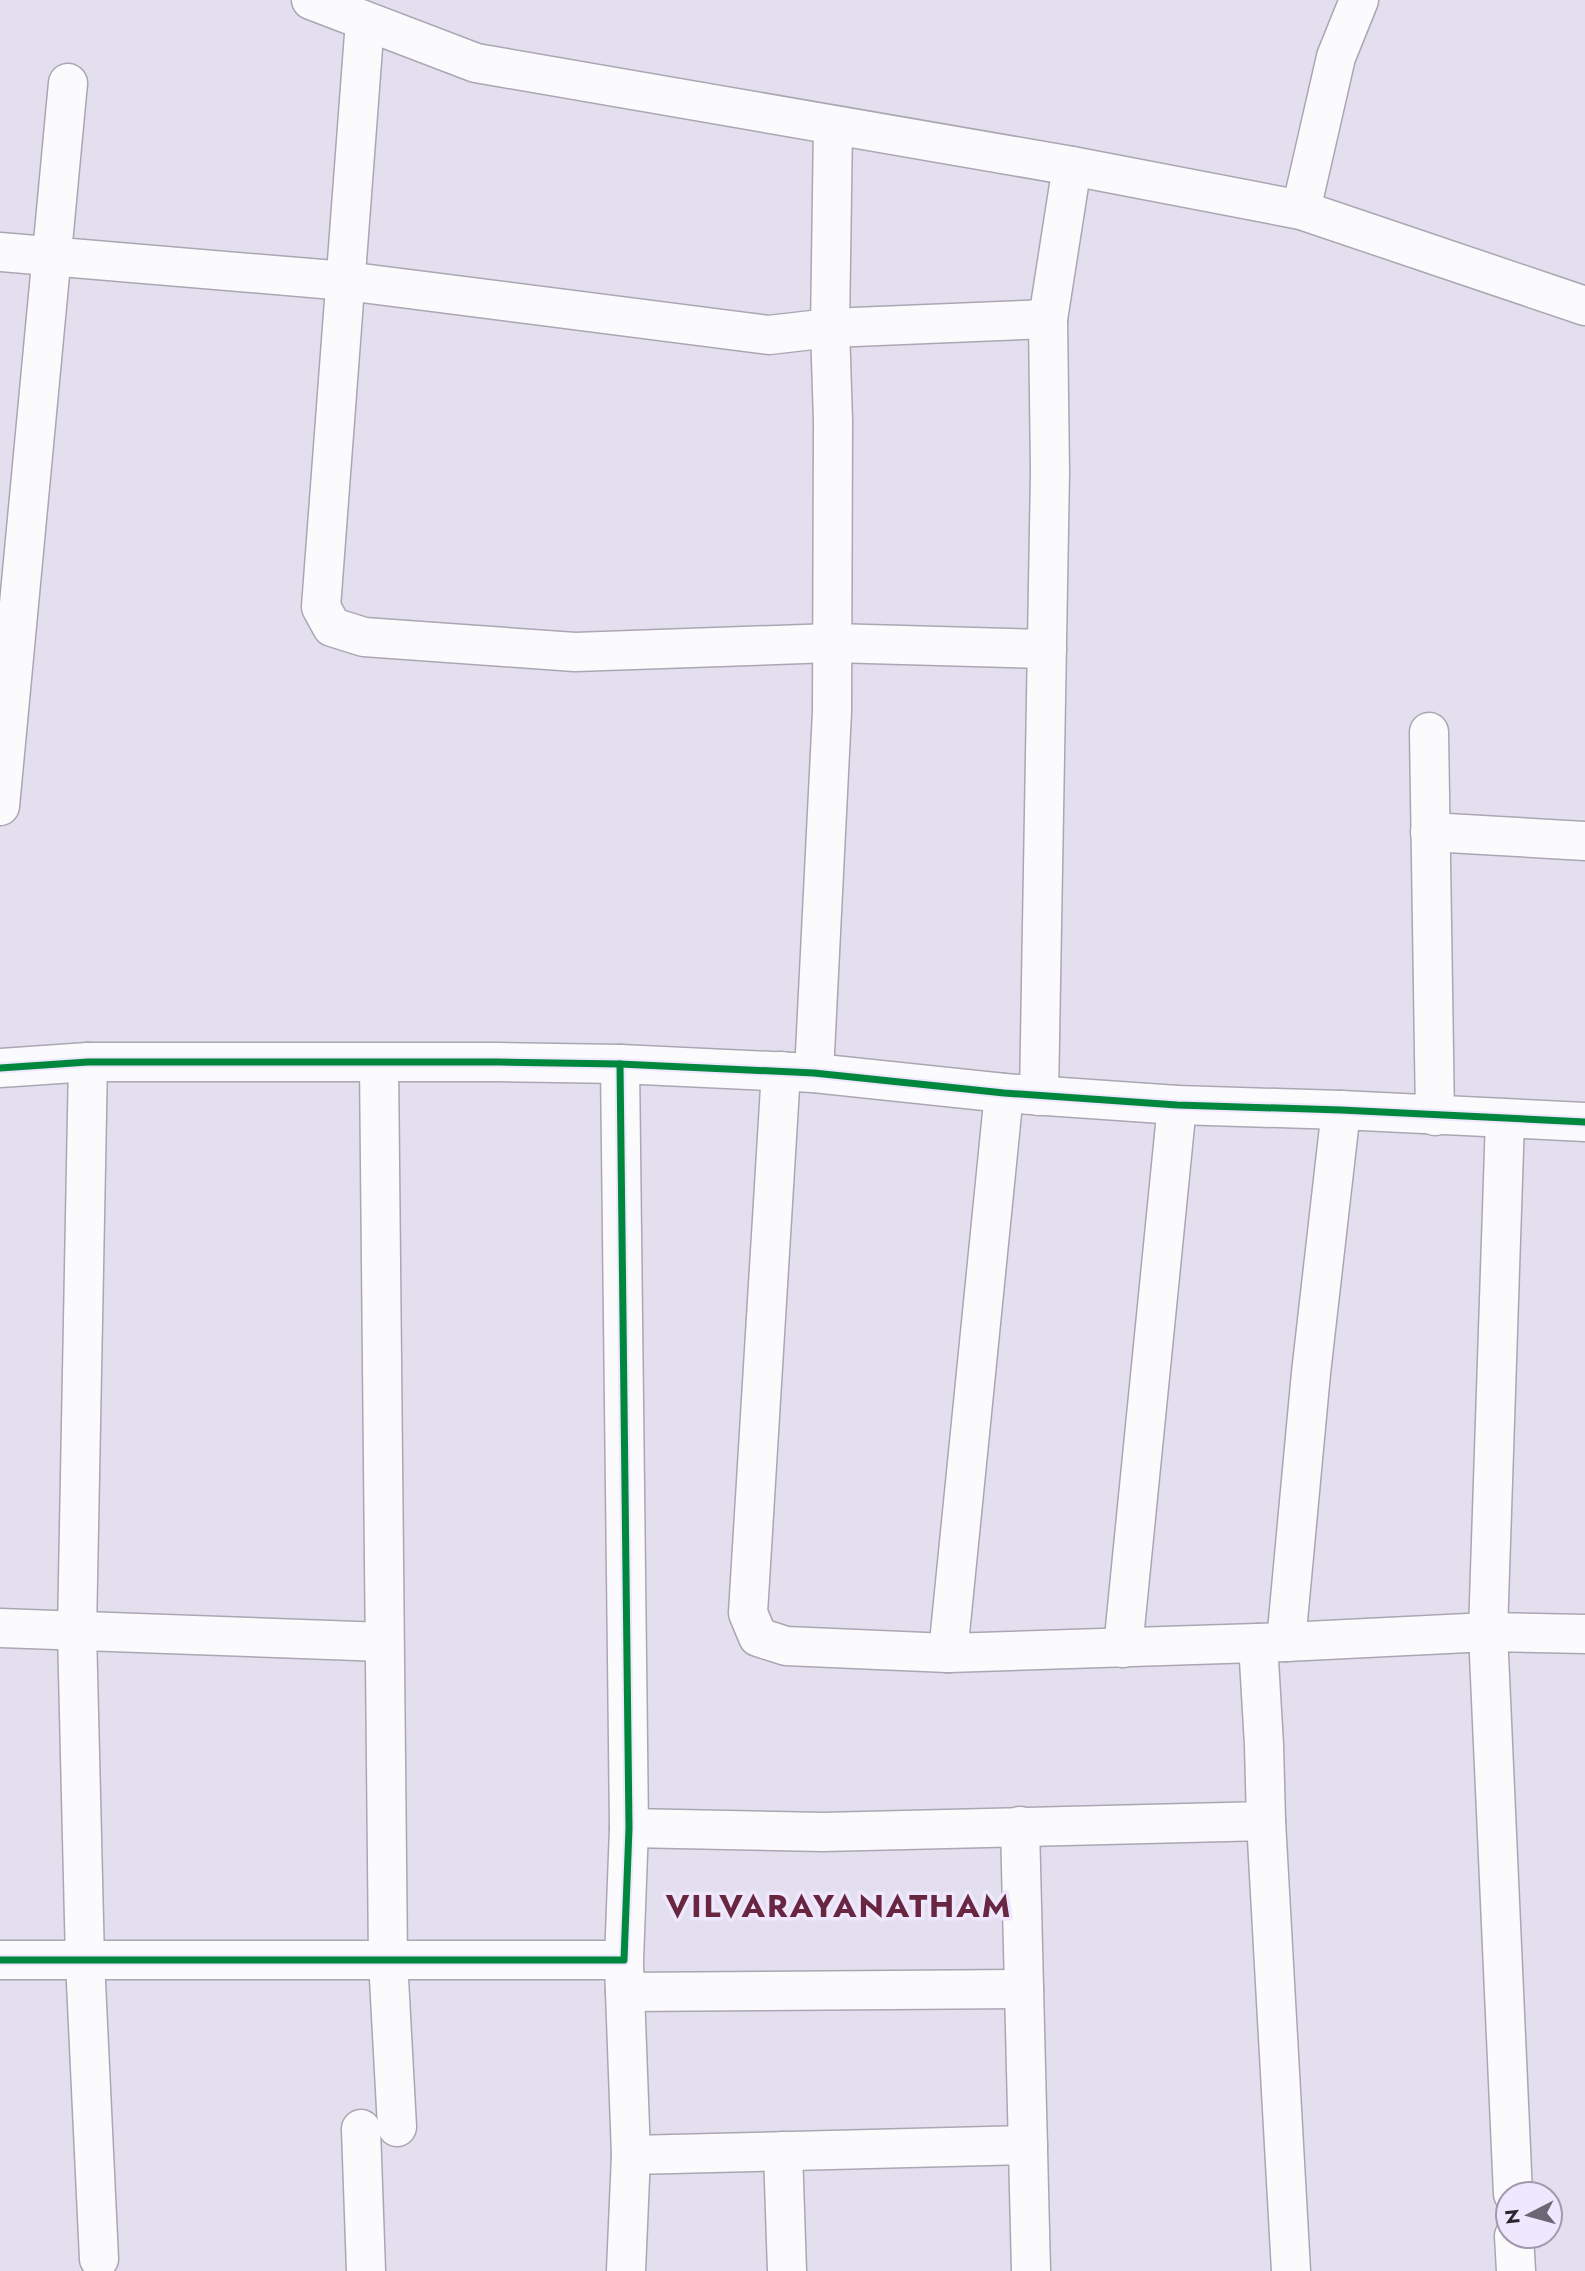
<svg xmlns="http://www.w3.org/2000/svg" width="1585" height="2271" font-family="Jost,sans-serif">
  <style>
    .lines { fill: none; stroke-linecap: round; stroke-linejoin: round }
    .minor-casing { stroke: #aaa6b2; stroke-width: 41 }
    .minor { stroke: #fbfafd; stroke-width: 38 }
    .cycleway-casing { stroke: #eee7fe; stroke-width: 11 }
    .cycleway { stroke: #00873e; stroke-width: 7 }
    .labels { text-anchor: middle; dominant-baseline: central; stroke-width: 7; stroke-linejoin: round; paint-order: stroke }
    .district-label { font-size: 32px; font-weight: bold; letter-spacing: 2px; fill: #682640; stroke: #eee7fe }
  </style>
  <rect width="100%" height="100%" fill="#e4dfef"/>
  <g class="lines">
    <g class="minor-casing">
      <g id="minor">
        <path d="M311 0 476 63 1072 166 1301 210 1585 306"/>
        <path d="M365 21 321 607 332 627 364 637 575 652 832 643 1047 649"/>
        <path d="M1301 210 1336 57 1359 0"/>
        <path d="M0 252 346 281 769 335 830 328 1048 319"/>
        <path d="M1429 732 1435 1116"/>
        <path d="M0 806 68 83"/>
        <path d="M1430 832 1585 841"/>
        <path d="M88 1062 77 1631 85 1961 99 2259"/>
        <path d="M379 1063 388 1960 397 2127"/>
        <path d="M0 1068 88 1062H499L620 1064 814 1073 1004 1093 1177 1105 1341 1110 1585 1122"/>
        <path d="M781 1071 748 1613 758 1637 786 1646 948 1653 1286 1642 1488 1632 1585 1634"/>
        <path d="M814 1073 832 712 833 421 830 328 833 126"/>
        <path d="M1039 1096 1050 472 1048 319 1072 166"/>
        <path d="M1505 1119 1488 1632 1513 2194"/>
        <path d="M0 1628 384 1642"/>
        <path d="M1286 1642 1311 1373 1341 1110"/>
        <path d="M1123 1648 1177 1105"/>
        <path d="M948 1653 1004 1093"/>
        <path d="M1266 1821 1291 2271"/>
        <path d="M1020 1826 1031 2271"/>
        <path d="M629 1828 823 1832 1266 1821 1264 1745 1258 1643"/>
        <path d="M0 1960H624L629 1828 620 1064"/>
        <path d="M624 1965 631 2155 626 2271"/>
        <path d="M625 1992 1024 1989"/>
        <path d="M361 2129 366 2271"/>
        <path d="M783 2151 787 2271"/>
        <path d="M631 2155 1028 2145"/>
        <path d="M1514 2236 1516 2271"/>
      </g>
    </g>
    <use href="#minor" class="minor"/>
    <g class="cycleway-casing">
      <g id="cycleway">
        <path d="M0 1068 88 1062H499L620 1064 814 1073 1004 1093 1177 1105 1341 1110 1585 1122"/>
        <path d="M0 1960H624L629 1828 620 1064"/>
      </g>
    </g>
    <use href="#cycleway" class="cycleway"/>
  </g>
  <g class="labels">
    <g class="district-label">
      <text x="839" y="1906">VILVARAYANATHAM</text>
    </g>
  </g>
  <g transform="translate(1529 2215) rotate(264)"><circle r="33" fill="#eee7fe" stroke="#a09aac" stroke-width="2"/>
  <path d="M0-5L12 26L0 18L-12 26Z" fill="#6b6774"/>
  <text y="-10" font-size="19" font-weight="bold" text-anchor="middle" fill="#2a2631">N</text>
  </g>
</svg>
